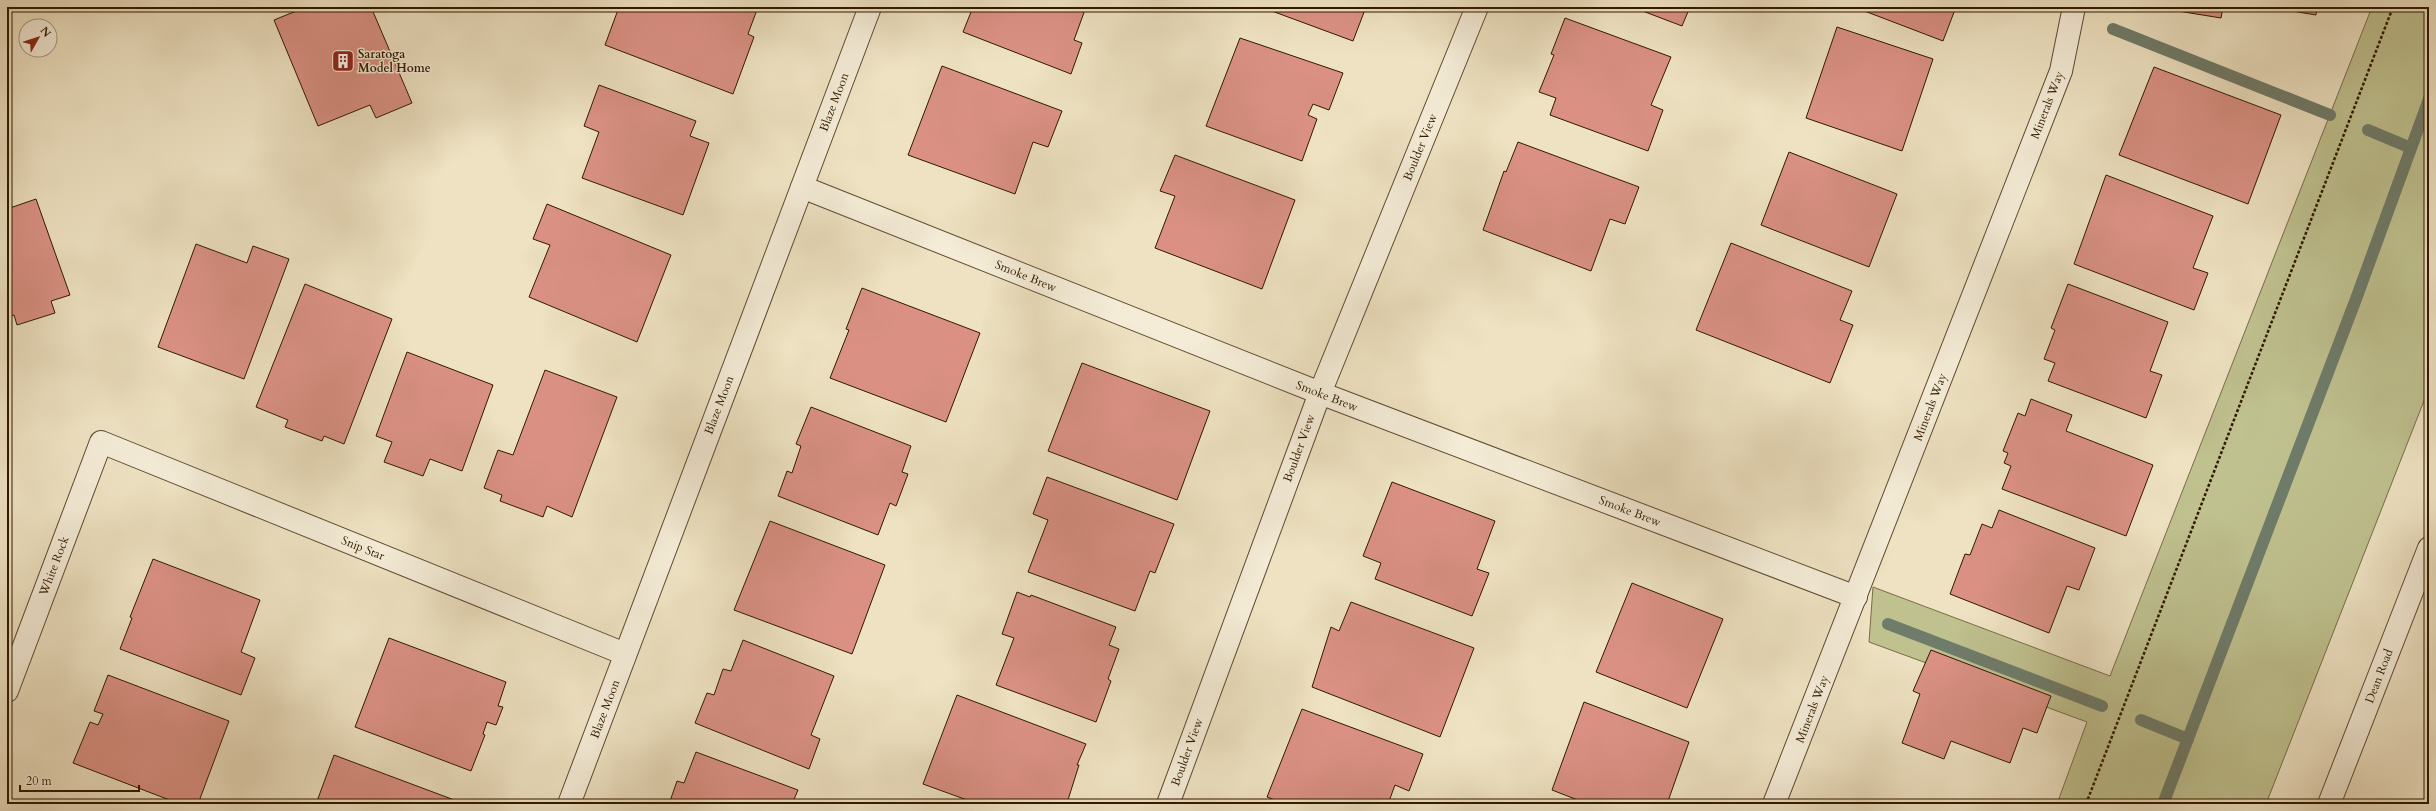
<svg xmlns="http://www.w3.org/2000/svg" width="2436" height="811" font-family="Cardo,serif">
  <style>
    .green { fill: #bfc18f; stroke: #786c48 }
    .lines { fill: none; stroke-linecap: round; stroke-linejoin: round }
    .stream { stroke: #6f7c6a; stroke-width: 12 }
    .building { fill: #da9184; stroke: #311800 }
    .minor-casing { stroke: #604a30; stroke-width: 24 }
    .path { stroke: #311800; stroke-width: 2.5; stroke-dasharray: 3 2; stroke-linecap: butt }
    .minor { stroke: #f4ecd7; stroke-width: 22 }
    .labels { text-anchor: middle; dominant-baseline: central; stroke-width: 3; stroke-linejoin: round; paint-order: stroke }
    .poi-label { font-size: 12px; font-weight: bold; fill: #311800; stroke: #f4ecd7; text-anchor: start }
    .street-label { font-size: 12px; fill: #311800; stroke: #f4ecd7 }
  </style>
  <rect width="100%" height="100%" fill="#eee2c2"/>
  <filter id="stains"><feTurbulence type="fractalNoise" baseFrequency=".005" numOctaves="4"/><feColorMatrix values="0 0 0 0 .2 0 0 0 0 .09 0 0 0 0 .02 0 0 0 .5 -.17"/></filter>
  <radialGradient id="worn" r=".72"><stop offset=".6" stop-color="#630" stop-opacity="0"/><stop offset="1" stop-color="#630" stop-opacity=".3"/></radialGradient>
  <path class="green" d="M2372 7H2429V388L2266 804H2057L2087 722 1869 642 1873 587 2110 676Z"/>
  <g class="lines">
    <g class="stream">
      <path d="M2113 29 2330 115"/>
      <path d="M2368 130 2411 148"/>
      <path d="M1888 624 2102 706"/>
      <path d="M2141 720 2188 739"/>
      <path d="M2163 804 2356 299 2429 99"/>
    </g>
  </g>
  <g class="building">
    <path d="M306 7H371L412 103 376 118 370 105 318 126 274 20Z"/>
    <path d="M619 7H758L748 34 754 37 733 94 605 45Z"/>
    <path d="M973 7H1086L1074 40 1082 43 1071 74 963 32Z"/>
    <path d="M1261 7H1366L1353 41Z"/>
    <path d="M1632 7H1690L1682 26Z"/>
    <path d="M1854 7H1956L1943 41Z"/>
    <path d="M2179 7H2223L2221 18 2178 11Z"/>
    <path d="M2268 7H2317L2316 15Z"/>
    <path d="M1565 18 1671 57 1651 105 1663 110 1648 151 1550 115 1556 98 1539 92 1554 55 1551 54Z"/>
    <path d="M1837 27 1933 59 1902 151 1806 118Z"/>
    <path d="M1240 38 1343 73 1329 110 1313 104 1308 115 1317 119 1302 161 1206 126Z"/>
    <path d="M942 66 1062 111 1048 147 1033 142 1015 194 908 155Z"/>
    <path d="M2154 67 2281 115 2248 204 2119 155Z"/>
    <path d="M599 85 696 121 690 136 709 143 683 215 582 178 599 132 584 126Z"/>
    <path d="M1518 142 1639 187 1625 224 1610 219 1591 271 1483 230 1504 171 1506 172Z"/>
    <path d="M1789 152 1897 194 1869 267 1761 225Z"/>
    <path d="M1175 155 1295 200 1262 289 1155 248 1175 196 1160 191Z"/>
    <path d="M2106 175 2213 216 2193 268 2208 273 2194 310 2074 264Z"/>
    <path d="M36 199 70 295 51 301 55 313 17 325 14 315 7 317V209Z"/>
    <path d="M547 204 671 255 637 342 529 297 550 245 533 239Z"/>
    <path d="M1731 243 1852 291 1840 320 1853 325 1830 383 1696 330Z"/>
    <path d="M196 244 247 263 253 246 289 259 244 379 158 347Z"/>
    <path d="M305 284 392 319 344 444 324 436 322 441 285 427 288 420 256 407Z"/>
    <path d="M2068 284 2168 322 2150 371 2162 375 2146 418 2048 381 2055 363 2044 359 2055 330 2051 328Z"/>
    <path d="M862 288 980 333 946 422 830 378 849 330 846 329Z"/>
    <path d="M407 352 493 385 462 471 430 459 423 476 384 462 392 442 376 436Z"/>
    <path d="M1082 363 1210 411 1177 500 1048 451Z"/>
    <path d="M545 370 617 397 572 517 547 506 543 517 500 501 502 495 484 488 498 450 513 455Z"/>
    <path d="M2031 399 2072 415 2066 431 2153 465 2126 536 2002 489 2011 466 2004 463 2008 453 2003 451 2018 413 2025 416Z"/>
    <path d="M811 407 911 446 902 472 908 474 896 506 890 503 878 535 778 496 787 471 792 473 801 446 796 444Z"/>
    <path d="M1047 477 1174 524 1155 573 1150 571 1135 611 1028 572 1048 520 1033 514Z"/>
    <path d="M1392 482 1495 521 1477 569 1489 573 1472 616 1375 579 1381 563 1363 556Z"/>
    <path d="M1999 510 2095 548 2079 590 2067 586 2049 633 1950 594 1965 554 1970 555 1982 524 1992 528Z"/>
    <path d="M770 521 885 565 852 654 734 610Z"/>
    <path d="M153 559 260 600 241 652 255 658 241 695 120 649 132 618 130 617Z"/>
    <path d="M1632 583 1723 619 1687 708 1596 672Z"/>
    <path d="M1017 592 1030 597 1031 595 1116 627 1109 645 1119 649 1108 679 1111 681 1096 722 996 685 1014 638 1002 634Z"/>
    <path d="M1351 602 1474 648 1440 737 1312 687 1331 627 1339 631Z"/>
    <path d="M389 638 506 682 498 706 503 707 496 725 487 722 483 734 485 735 471 771 355 727Z"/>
    <path d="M743 640 834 676 811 735 820 739 809 769 695 723 707 693 714 695 723 669 731 671Z"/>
    <path d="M1931 650 2051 696 2037 733 2023 728 2010 763 1951 741 1944 759 1902 743 1920 694 1913 691Z"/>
    <path d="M108 675 229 721 198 804H180L73 763 90 722 98 725 103 714 94 711Z"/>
    <path d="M957 695 1086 744 1077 765H1079L1067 803 1058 800 1056 804H978L923 784Z"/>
    <path d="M1584 702 1689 742 1667 804H1588L1552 790Z"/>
    <path d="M1302 709 1423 754 1409 791 1395 785 1388 804H1285L1267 797Z"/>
    <path d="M696 752 798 790 792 804H669L677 781 684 783Z"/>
    <path d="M334 755 457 801 456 804H316Z"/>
  </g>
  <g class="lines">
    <g class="minor-casing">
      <g id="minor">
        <path d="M802 187 1320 393 1856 597"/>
        <path d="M7 691 101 442 625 654"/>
        <path d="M569 804 870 7"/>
        <path d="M1168 804 1320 393 1477 7"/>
        <path d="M1774 804 2061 71 2074 7"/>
        <path d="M2329 804 2429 548"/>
      </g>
    </g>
    <path class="path" d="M2086 804 2393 7"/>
    <use href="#minor" class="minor"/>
  </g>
  <defs>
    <g id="building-square" transform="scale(1.15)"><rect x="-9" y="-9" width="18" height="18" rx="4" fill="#8f2418" stroke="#f4ecd7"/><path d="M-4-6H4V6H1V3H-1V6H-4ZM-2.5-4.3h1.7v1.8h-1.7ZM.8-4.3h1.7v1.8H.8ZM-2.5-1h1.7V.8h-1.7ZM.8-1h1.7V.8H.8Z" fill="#fff"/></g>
  </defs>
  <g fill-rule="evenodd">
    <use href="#building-square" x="343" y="61"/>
  </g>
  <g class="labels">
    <g class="poi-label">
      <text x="358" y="54">Saratoga<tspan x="358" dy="14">Model Home</tspan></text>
    </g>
    <g class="street-label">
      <text transform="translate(834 102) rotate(-69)">Blaze Moon</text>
      <text transform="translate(2047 105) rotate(-69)">Minerals Way</text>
      <text transform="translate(1420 147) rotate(-68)">Boulder View</text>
      <text transform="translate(1026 276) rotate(22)">Smoke Brew</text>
      <text transform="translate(1327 396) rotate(21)">Smoke Brew</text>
      <text transform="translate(719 405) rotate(-69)">Blaze Moon</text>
      <text transform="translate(1930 407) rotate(-69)">Minerals Way</text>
      <text transform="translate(1299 448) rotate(-70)">Boulder View</text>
      <text transform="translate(1630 511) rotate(21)">Smoke Brew</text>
      <text transform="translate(363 548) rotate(22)">Snip Star</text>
      <text transform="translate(54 566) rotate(-69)">White Rock</text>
      <text transform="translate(2379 676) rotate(-69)">Dean Road</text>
      <text transform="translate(605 709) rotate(-69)">Blaze Moon</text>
      <text transform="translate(1812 709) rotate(-69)">Minerals Way</text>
      <text transform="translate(1187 752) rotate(-70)">Boulder View</text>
    </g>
  </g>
  <rect width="2436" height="811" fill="none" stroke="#eee2c2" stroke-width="24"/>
  <rect x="8" y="8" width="2420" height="795" fill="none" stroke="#311800" stroke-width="2"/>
  <rect x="12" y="12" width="2412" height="787" fill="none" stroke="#311800"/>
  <g transform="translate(38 38) rotate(51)"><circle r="19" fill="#f4ecd7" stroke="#a69781"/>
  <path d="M0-3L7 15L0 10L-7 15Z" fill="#8f2418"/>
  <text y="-6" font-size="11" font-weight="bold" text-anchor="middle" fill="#311800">N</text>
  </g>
  <path d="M20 785v6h119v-6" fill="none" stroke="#311800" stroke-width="2"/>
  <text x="26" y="785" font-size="12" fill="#311800" stroke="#f4ecd7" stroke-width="3" paint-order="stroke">20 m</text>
  <rect width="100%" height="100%" filter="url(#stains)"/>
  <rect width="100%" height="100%" fill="url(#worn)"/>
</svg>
